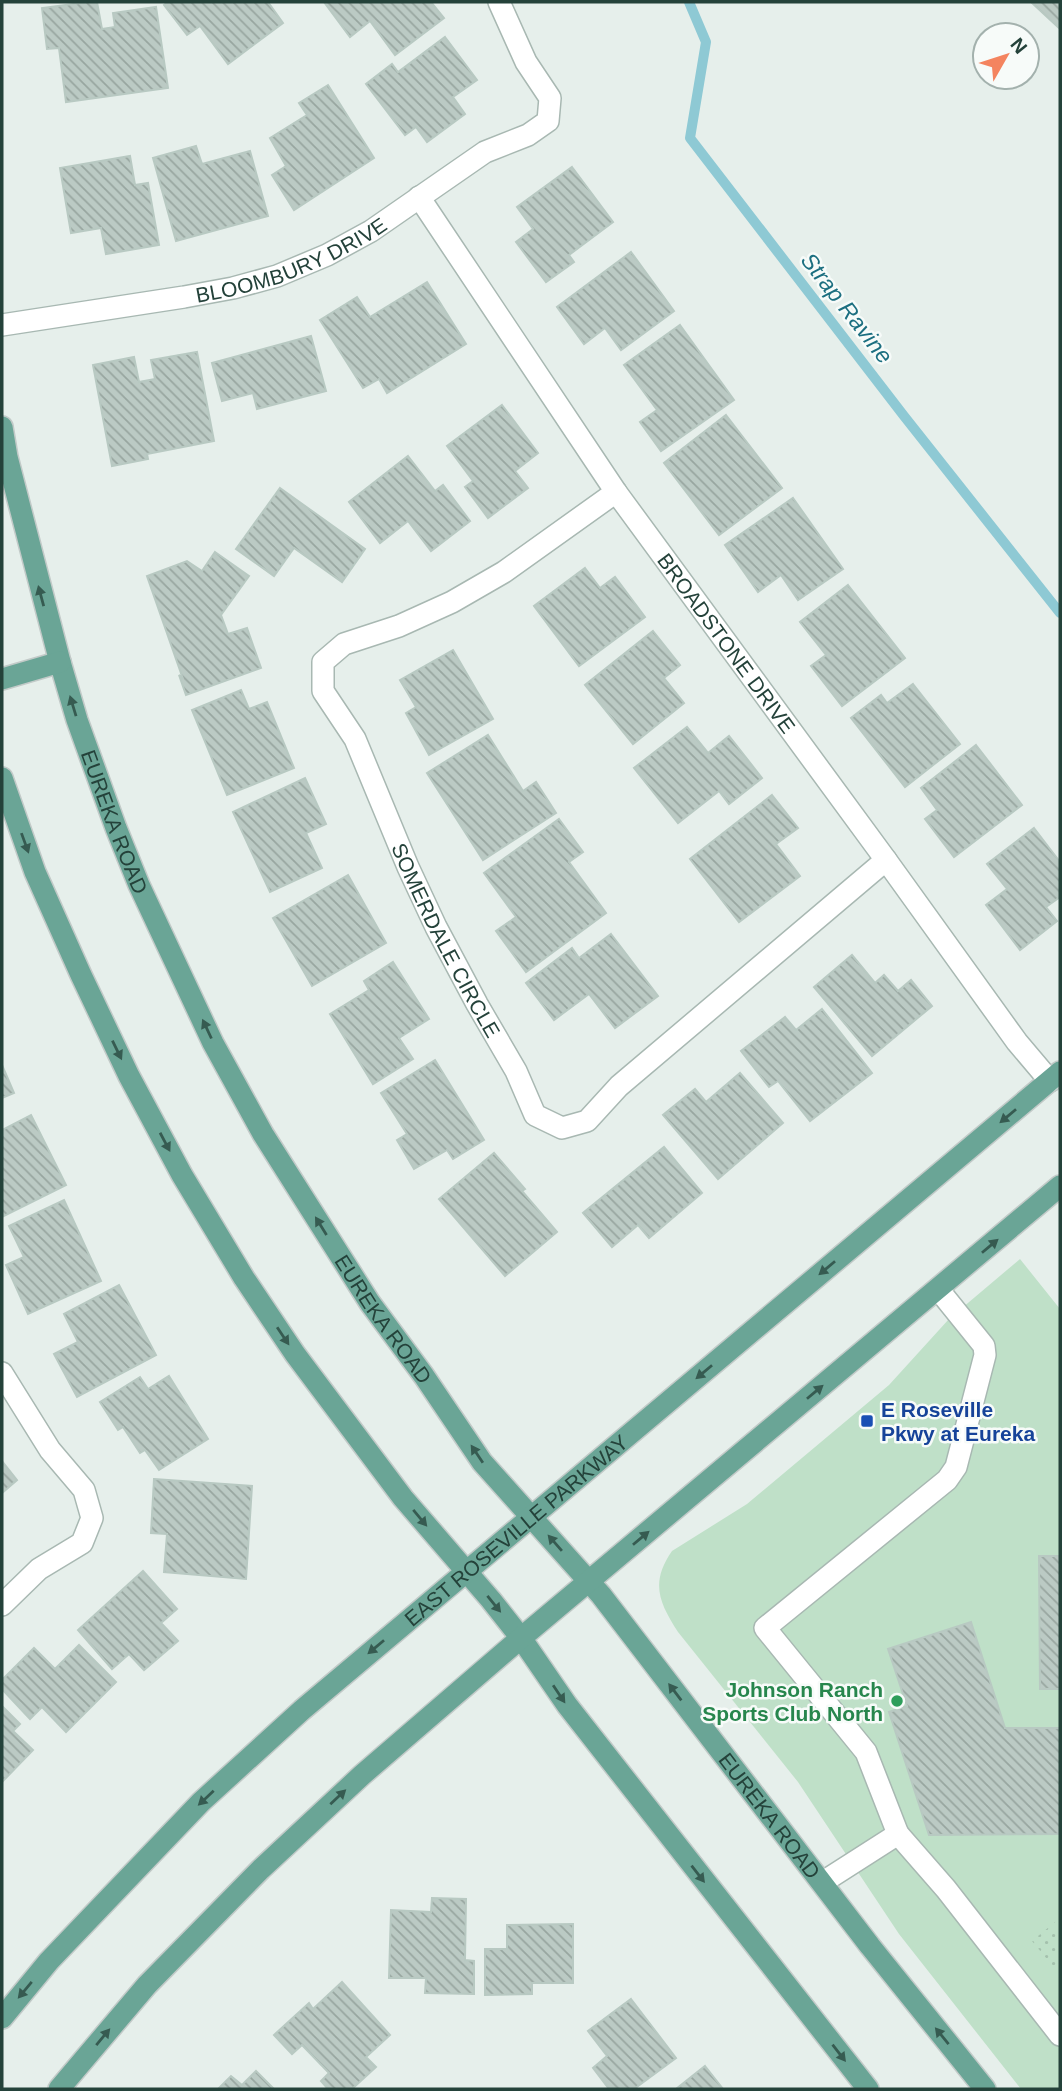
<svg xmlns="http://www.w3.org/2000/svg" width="1062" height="2091" font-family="Helvetica,sans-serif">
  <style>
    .grass { fill: #bfe0c8 }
    .park { fill: url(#park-dots) }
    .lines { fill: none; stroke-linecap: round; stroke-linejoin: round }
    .stream { stroke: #8ec9d4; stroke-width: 10 }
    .building { fill: url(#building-back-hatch); stroke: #b8c9c2; stroke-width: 2 }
    .minor-casing { stroke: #a8b8b2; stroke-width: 24 }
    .major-casing { stroke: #c2cac8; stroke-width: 24 }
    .minor { stroke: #fff; stroke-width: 21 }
    .major { stroke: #6aa596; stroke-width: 21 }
    .oneway { fill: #365b51 }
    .transit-dot { fill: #1a4fb4; stroke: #f7fbf9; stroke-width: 2.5 }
    .leisure-dot { fill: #2e9e5b; stroke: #f7fbf9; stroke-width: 2.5 }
    .labels { text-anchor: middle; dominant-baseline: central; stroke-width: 5; stroke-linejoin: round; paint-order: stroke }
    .street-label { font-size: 21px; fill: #24423a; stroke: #f7fbf9 }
    .transit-label { font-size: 21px; font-weight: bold; fill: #164399; stroke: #f7fbf9; text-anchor: start }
    .leisure-label { font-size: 21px; font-weight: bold; fill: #27864d; stroke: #f7fbf9; text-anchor: end }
    .water-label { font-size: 23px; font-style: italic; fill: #1c6f80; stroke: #f7fbf9 }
  </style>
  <defs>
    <pattern id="park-dots" width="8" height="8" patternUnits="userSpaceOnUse" patternTransform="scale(1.75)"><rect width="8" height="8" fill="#bfe0c8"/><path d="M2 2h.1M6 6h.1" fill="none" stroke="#a4c1ad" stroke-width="1.8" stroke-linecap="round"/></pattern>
    <pattern id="building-back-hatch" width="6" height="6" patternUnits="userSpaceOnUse" patternTransform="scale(1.75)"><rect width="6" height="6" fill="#bbcac4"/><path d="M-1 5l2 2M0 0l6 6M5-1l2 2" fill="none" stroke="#98a6a0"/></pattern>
  </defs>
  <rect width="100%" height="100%" fill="#e6efeb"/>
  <path class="grass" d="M1020 1259 1060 1309V2089H1021L899 1934 798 1782 678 1632C659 1602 650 1583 672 1551L747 1504 889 1385 949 1319Z"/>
  <path class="park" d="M1060 1918V1975L1032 1941Z"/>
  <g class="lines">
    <path class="stream" d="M689 2 706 42 690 138 904 416 1060 613"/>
  </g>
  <g class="building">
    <path d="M88 2H97L102 29 115 27 113 13 156 7 168 88 66 102 59 48 47 49 42 8Z"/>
    <path d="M168 2H268L283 23 228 64 200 26 187 35 164 5Z"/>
    <path d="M324 2H431L444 18 395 55 370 21 350 37Z"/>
    <path d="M1031 2H1060V29Z"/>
    <path d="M445 37 477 80 453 97 465 114 427 142 416 127 405 135 366 84 392 64 398 72Z"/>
    <path d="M328 85 374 158 294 210 272 175 286 166 270 138 307 115 299 103Z"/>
    <path d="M196 146 202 164 250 151 268 216 176 241 153 158Z"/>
    <path d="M130 156 135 185 148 183 159 245 106 254 101 228 71 233 60 168Z"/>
    <path d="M572 167 613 222 569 255 574 262 546 282 516 242 533 229 517 207Z"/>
    <path d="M631 252 674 311 621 350 605 328 584 344 557 307Z"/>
    <path d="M427 282 466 344 387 393 379 379 363 388 320 320 357 297 370 317Z"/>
    <path d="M680 325 734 400 661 451 640 422 657 410 624 365Z"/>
    <path d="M311 336 326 391 257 409 253 393 222 401 212 363Z"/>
    <path d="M197 352 214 441 147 454 148 459 112 466 93 365 134 357 139 382 155 379 151 360Z"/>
    <path d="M502 405 538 453 515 471 528 488 488 518 465 487 473 481 447 446Z"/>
    <path d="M726 415 782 488 719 535 664 463Z"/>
    <path d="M408 456 435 491 443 485 470 521 431 551 408 521 380 543 349 502Z"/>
    <path d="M280 488 365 549 342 582 294 548 274 576 236 549Z"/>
    <path d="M793 498 843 569 798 600 781 575 758 592 725 545Z"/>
    <path d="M215 552 249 576 221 615 228 634 247 628 261 668 186 695 179 675 183 679 147 576 187 561 202 571Z"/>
    <path d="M585 568 600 588 615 577 645 617 579 666 534 606Z"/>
    <path d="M848 585 905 658 842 706 811 666 826 655 800 622Z"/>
    <path d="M653 631 680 665 664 678 684 703 633 744 585 685Z"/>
    <path d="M453 650 493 719 429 755 406 713 416 707 400 680Z"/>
    <path d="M913 684 960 744 905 787 851 718 881 695 887 703Z"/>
    <path d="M241 690 249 709 267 702 294 768 227 795 192 710Z"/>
    <path d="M687 727 708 753 729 736 762 778 729 804 719 791 678 823 634 768Z"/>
    <path d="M488 735 523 791 536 782 556 813 483 860 427 773Z"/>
    <path d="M976 745 1022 805 954 857 925 819 937 810 921 788Z"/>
    <path d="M305 778 326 824 306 833 322 868 270 892 233 812Z"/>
    <path d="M772 795 798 828 776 844 800 876 739 922 690 859Z"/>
    <path d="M559 819 583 852 569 862 606 913 526 972 496 931 516 917 484 873Z"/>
    <path d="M1034 828 1060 862V897L1046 907 1057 921 1020 950 986 905 1007 889 987 864Z"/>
    <path d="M348 875 386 943 312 986 273 918Z"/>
    <path d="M611 934 658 996 615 1028 589 994 554 1020 526 983 572 948 579 958Z"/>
    <path d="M852 955 875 983 884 975 898 991 911 980 932 1006 872 1056 814 987Z"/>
    <path d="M393 962 429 1019 399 1038 413 1059 373 1084 330 1014 369 990 364 981Z"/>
    <path d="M822 1009 872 1073 810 1121 778 1081 769 1087 741 1051 785 1017 796 1030Z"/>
    <path d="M435 1060 484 1140 453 1159 447 1150 414 1169 397 1140 407 1134 381 1093Z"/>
    <path d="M2 1065 14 1093 2 1098Z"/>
    <path d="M740 1073 783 1123 718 1179 663 1115 695 1089 706 1102Z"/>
    <path d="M31 1115 66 1185 2 1217V1130Z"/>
    <path d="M664 1147 702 1193 649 1238 638 1225 612 1247 583 1213Z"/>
    <path d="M494 1153 525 1189 522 1191 557 1232 505 1276 439 1199Z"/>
    <path d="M64 1200 101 1281 28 1314 6 1265 24 1257 9 1226Z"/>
    <path d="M119 1285 156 1355 77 1397 54 1354 78 1342 64 1314Z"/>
    <path d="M169 1376 208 1439 159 1470 145 1450 140 1453 123 1427 118 1430 100 1402 140 1377 148 1389Z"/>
    <path d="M2 1461 17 1480 2 1493Z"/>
    <path d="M154 1479 252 1486 246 1579 164 1572 167 1534 151 1533Z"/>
    <path d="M1039 1556H1060V1689H1040Z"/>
    <path d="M143 1571 177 1609 161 1623 178 1641 144 1670 129 1654 112 1669 78 1630Z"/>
    <path d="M971 1622 1005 1728H1060V1834L929 1835 889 1712 907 1706 888 1649Z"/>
    <path d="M79 1645 116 1682 66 1732 42 1707 30 1719 2 1689V1680L34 1648 55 1669Z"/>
    <path d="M2 1706 20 1724 13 1731 33 1750 2 1782Z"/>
    <path d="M432 1898 466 1899 465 1960 474 1961V1994L425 1993 426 1978H389L391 1910 431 1912Z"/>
    <path d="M573 1924V1983H532V1994L485 1995V1949H507V1925Z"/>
    <path d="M342 1982 390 2035 366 2057 376 2067 352 2089H328L321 2081 329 2073 302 2045 292 2054 274 2035 309 2003 313 2009Z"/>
    <path d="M631 1999 676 2058 634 2089H609L593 2068 607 2056 588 2031Z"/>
    <path d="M705 2066 723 2089H676Z"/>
    <path d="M256 2071 274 2089H218L231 2076 242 2085Z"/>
  </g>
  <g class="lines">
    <g class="minor-casing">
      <g id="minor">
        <path id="s1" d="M419 197 616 492 886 860 1017 1042 1050 1081"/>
        <path id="s2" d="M2 325 184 297 233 288 277 276 327 255 371 231 485 152 528 135 548 121 550 98 526 62 499 2"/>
        <path id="s3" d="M616 492 504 572 452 602 399 626 344 644 323 662V691L355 739 408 867 436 927 477 1004 516 1071 535 1115 562 1128 587 1121 619 1086 886 860"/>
        <path d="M2 1373 50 1450 84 1490 92 1518 82 1543 39 1569 2 1605"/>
        <path d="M898 1834 946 1889 1060 2035"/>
        <path d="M823 1882 898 1834 866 1752 765 1628 947 1480 956 1467 985 1355 984 1346 938 1289"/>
      </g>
    </g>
    <g class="major-casing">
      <g id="major">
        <path id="s4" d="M2 427 7 457 60 662 77 720 116 828 139 885 213 1043 263 1134 370 1303 424 1376 482 1462 601 1595 870 1946 985 2089"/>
        <path d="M2 679 60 662"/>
        <path d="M2 778 35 872 81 975 129 1076 182 1175 244 1278 295 1354 403 1498 491 1600 521 1638 567 1705 868 2089"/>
        <path id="s5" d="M2 2018 49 1961 201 1802 302 1710 1060 1072"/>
        <path d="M59 2089 147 1985 261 1869 362 1775 521 1638 1060 1186"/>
      </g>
    </g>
    <use href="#minor" class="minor"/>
    <use href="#major" class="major"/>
  </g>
  <defs><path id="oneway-solid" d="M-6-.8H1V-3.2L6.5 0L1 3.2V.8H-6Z" transform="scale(1.75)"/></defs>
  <g class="oneway">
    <use href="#oneway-solid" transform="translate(41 596) rotate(-105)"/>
    <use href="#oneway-solid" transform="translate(73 706) rotate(-107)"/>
    <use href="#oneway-solid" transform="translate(25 843) rotate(70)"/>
    <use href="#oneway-solid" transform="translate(207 1029) rotate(-115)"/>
    <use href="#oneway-solid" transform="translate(117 1050) rotate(64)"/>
    <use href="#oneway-solid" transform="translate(1008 1116) rotate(140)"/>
    <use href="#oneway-solid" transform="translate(165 1142) rotate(62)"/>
    <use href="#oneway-solid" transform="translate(321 1226) rotate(-122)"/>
    <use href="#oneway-solid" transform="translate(990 1246) rotate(-40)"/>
    <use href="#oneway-solid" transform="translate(827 1268) rotate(140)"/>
    <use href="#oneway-solid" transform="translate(283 1336) rotate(56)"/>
    <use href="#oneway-solid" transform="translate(704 1372) rotate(140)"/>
    <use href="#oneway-solid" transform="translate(815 1392) rotate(-40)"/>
    <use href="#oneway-solid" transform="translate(477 1454) rotate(-124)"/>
    <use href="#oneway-solid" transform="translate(420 1518) rotate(50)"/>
    <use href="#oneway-solid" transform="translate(641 1538) rotate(-40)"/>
    <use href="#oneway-solid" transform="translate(555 1543) rotate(-131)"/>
    <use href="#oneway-solid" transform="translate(494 1604) rotate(51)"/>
    <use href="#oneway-solid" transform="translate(376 1647) rotate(140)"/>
    <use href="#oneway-solid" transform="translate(675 1692) rotate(-127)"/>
    <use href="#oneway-solid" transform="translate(559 1694) rotate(56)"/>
    <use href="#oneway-solid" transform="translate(338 1797) rotate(-43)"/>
    <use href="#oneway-solid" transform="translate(206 1798) rotate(137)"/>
    <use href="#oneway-solid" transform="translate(698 1874) rotate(52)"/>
    <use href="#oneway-solid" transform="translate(25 1990) rotate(130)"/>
    <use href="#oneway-solid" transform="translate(942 2036) rotate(-129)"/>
    <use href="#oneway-solid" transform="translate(103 2037) rotate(-50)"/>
    <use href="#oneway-solid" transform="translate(839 2053) rotate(52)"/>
  </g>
  <rect class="transit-dot" x="860" y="1414" width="14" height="14" rx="3.5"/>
  <circle class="leisure-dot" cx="897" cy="1701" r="7"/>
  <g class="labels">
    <g class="street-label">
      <text stroke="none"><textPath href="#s2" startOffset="298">BLOOMBURY DRIVE</textPath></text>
      <text stroke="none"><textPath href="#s1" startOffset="542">BROADSTONE DRIVE</textPath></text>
      <text stroke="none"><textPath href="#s4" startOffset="411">EUREKA ROAD</textPath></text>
      <text stroke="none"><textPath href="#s3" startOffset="649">SOMERDALE CIRCLE</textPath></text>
      <text stroke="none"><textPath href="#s4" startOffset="978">EUREKA ROAD</textPath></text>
      <text stroke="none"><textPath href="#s5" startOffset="710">EAST ROSEVILLE PARKWAY</textPath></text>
      <text stroke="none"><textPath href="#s4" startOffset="1608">EUREKA ROAD</textPath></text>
    </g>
    <g class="transit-label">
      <text x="881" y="1409">E Roseville<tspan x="881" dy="24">Pkwy at Eureka</tspan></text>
    </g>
    <g class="leisure-label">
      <text x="883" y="1689">Johnson Ranch<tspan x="883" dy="24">Sports Club North</tspan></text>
    </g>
    <g class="water-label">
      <text transform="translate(847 308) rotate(52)">Strap Ravine</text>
    </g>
  </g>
  <rect width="1062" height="2091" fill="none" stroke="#24423a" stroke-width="7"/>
  <g transform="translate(1006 56) rotate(51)"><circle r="33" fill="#f7fbf9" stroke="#a3b1ad" stroke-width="2"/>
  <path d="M0-5L12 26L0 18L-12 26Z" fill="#f4845f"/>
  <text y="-10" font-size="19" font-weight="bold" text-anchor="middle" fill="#24423a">N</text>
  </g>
</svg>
